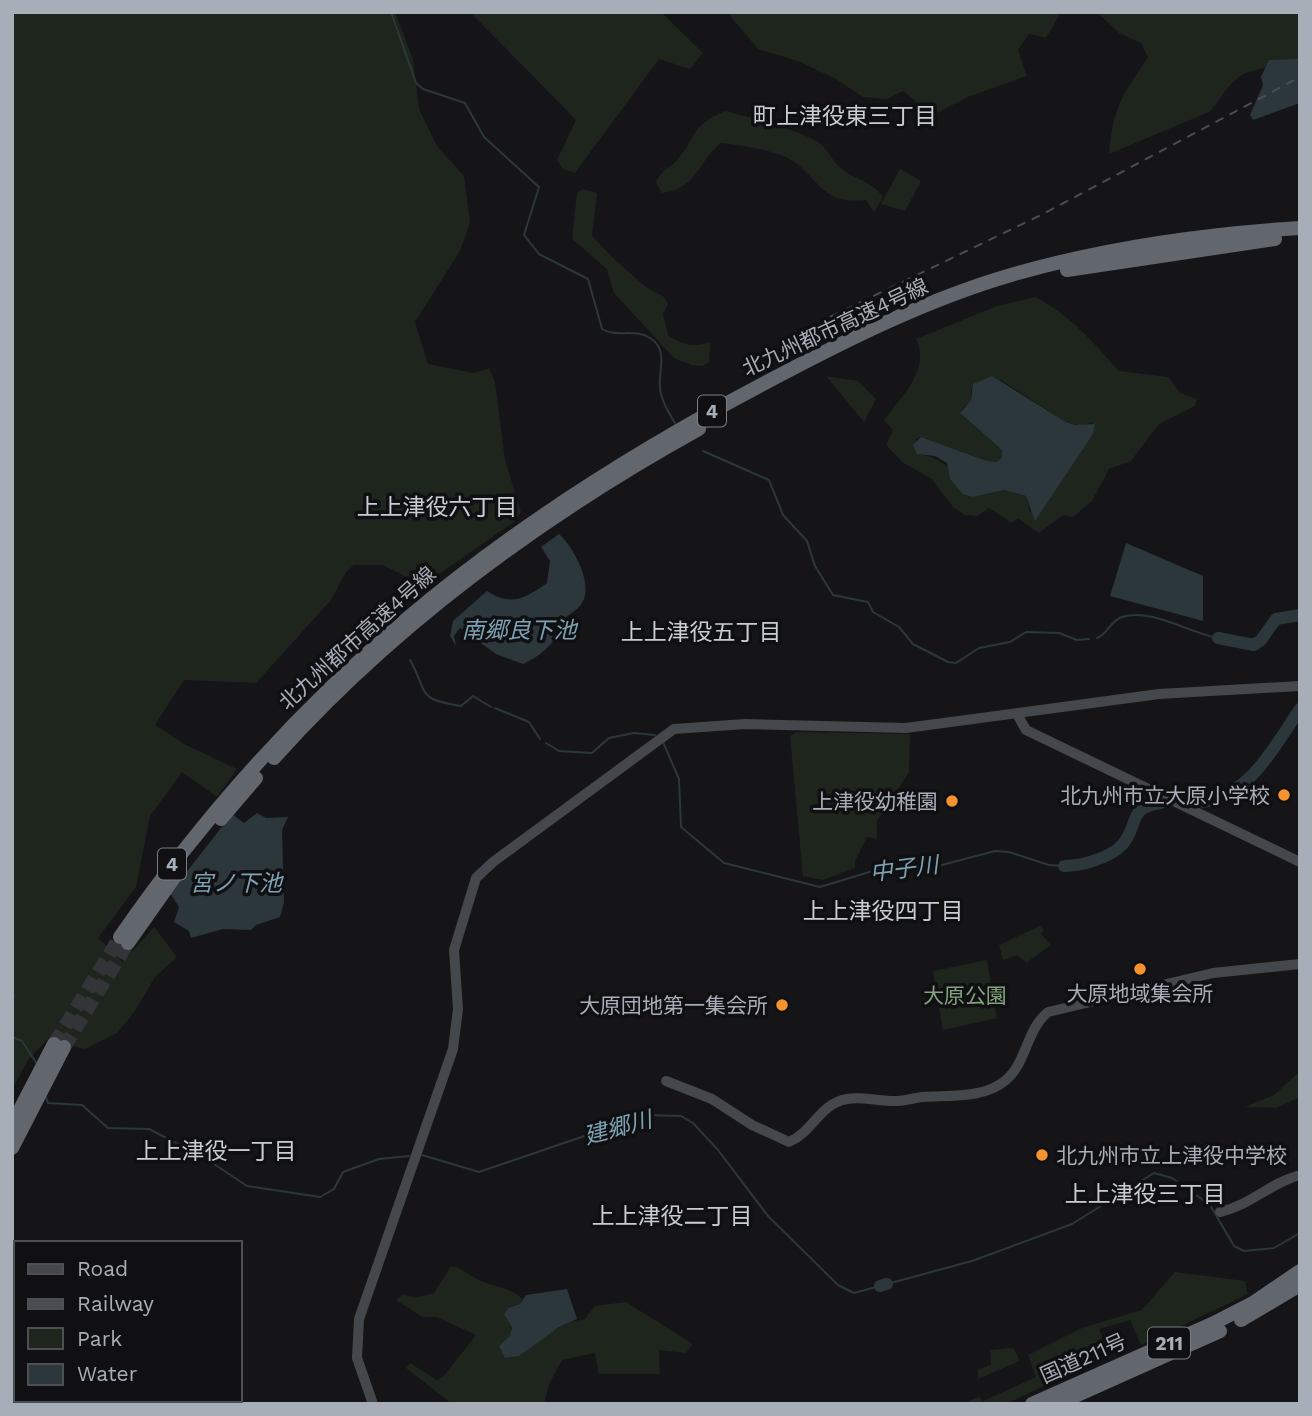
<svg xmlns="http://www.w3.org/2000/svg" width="1312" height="1416" font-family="'Work Sans','Noto Sans JP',sans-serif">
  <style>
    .green { fill: #1d251d; fill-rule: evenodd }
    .water { fill: #2b373b }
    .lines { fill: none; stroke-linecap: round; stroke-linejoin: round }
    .stream { stroke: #2b373b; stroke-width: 2 }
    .river { stroke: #2b373b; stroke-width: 12 }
    .highway-tunnel { stroke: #323437; stroke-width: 14; stroke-dasharray: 14 7; stroke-linecap: butt }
    .secondary { stroke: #44474c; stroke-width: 10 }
    .highway { stroke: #62676d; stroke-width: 14 }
    .rail { stroke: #494c51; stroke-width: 2; stroke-dasharray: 9 7; stroke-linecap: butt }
    .poi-dot { fill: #f6932e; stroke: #101012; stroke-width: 2.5 }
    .labels { text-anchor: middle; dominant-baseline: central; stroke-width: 7; stroke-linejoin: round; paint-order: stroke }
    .shield { fill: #101012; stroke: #7a7f86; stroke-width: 2 }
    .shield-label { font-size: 19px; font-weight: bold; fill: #a7aeb8 }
    .street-label { font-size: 21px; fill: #a7aeb8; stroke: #101012 }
    .poi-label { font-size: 21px; fill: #a7aeb8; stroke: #101012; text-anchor: end }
    .park-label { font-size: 21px; fill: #81a37d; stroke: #101012 }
    .neighbourhood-label { font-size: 23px; fill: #c8cdd3; stroke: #101012 }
    .water-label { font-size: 23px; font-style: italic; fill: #7da2b3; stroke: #101012 }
  </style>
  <rect width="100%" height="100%" fill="#151517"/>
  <g class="green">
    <path d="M12 12H399L396 15 413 59 419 109 437 146 464 176 470 222 460 251 415 322 428 364 474 373 489 368 495 382 505 460 521 512 514 522 423 585 383 565H354L346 572 331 600 256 683 184 680 155 725 186 745 237 769 217 797 182 772 150 816 136 887 98 938 123 962 154 927 177 957 155 977 135 1011 117 1033 85 1049 47 1040 28 1060 12 1090Z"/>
    <path d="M470 12H661L703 53 690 69 659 59 575 173 563 169 557 160 576 120Z"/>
    <path d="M727 12H1067L1060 14 1046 38 1029 34 1018 50 1027 76 970 96 937 113 927 110 903 91 887 99 863 97 836 79 798 61 758 49Z"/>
    <path d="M1097 12H1300V66C1277 69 1252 64 1234 81 1224 90 1219 103 1209 112L1109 154C1113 107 1122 96 1148 57L1141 43 1119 33Z"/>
    <path d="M725 111C756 119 790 127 818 142 827 147 833 163 843 170 860 182 869 179 883 197L874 213 866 200C815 206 819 170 781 155 764 149 740 145 721 143 698 161 697 189 662 193L656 182C662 169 671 168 679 158 699 133 689 127 725 111Z"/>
    <path d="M900 169 921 181 905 211 881 204Z"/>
    <path d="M583 189 597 193 592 236 614 259 646 287 664 297 668 304 663 314 668 335C682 345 693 348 710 342L709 362 703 366 692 365 674 358 614 293 607 269 572 239 577 193Z"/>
    <path d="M1035 297C1069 314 1094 343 1119 371L1168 377 1180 393 1197 399 1195 406 1159 424 1131 461 1109 469 1092 501 1073 517 1063 515 1039 533 1018 518 1012 523 989 508 977 516 965 515 953 507 932 479 902 462 886 445 893 430 884 420C902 396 931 369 916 339L997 306ZM1001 380 1066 422 1082 426 1093 422 1030 513 1026 496 1004 490 973 497C956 475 946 457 917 454L916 439 921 437 987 461 996 462 1002 458V450L962 415V409L971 400V389Z"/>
    <path d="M826 376 858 381 876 399 864 422Z"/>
    <path d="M796 732 910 734 909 772 877 821V839L867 837 855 861V868L823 880 803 876 790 736Z"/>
    <path d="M1040 926 1044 930 1041 934 1051 945 1026 963 1017 955 1003 960 999 945Z"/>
    <path d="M987 960 997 1018 943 1030 933 971Z"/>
    <path d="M1300 1071V1097L1276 1108 1245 1107 1274 1095Z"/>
    <path d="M451 1266C464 1269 470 1276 481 1281 496 1287 511 1288 523 1299L520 1304 508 1308 504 1314C513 1326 512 1341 519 1356 533 1343 566 1318 584 1320L595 1306 626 1302 693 1344 686 1353 659 1350 660 1374H599L595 1353 562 1360 549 1384 544 1404H452L406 1368 410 1363 437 1380 443 1377 476 1335 437 1317H422L396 1300 403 1294 415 1298 434 1293Z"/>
    <path d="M1175 1272 1245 1281 1248 1294 1141 1345 1130 1320 1099 1329 1108 1349 1072 1366 1063 1377 1006 1404H961L979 1397 983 1401 1036 1377 1028 1355 1082 1328 1142 1310Z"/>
    <path d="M1013 1348 1020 1361 978 1379V1369L991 1365 990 1350Z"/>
  </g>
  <g class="water">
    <path d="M1300 59V103L1253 120 1250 115 1263 85 1261 77 1269 60Z"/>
    <path d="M992 376 1066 422 1075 425 1095 424 1093 434 1035 521 1026 496 1004 490 973 497 963 494 950 479 947 463 935 456 917 454 913 445 921 437 987 461 996 462 1002 458V450L960 413 971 400 973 384Z"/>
    <path d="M559 534C573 546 594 584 582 603 577 612 564 616 558 625 555 631 557 636 553 641 546 651 534 659 523 664L496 654 460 628 454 636 456 646 450 636 453 621 487 591C511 607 526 598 547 583L550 561 541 547Z"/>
    <path d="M1126 543 1203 576V621L1110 596Z"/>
    <path d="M257 813 266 818 288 817 282 830 284 903 280 917 256 925 251 930 223 929 191 938 189 931 174 922 179 907 170 893 232 814 244 823Z"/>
    <path d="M567 1289 577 1319 559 1327 519 1356 505 1358 499 1346 510 1336 512 1328 504 1314 508 1308 520 1304 526 1295Z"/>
  </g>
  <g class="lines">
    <g class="stream">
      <path d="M391 12 416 83 423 89 465 103 484 137 539 187 524 235 539 254 588 279 602 329C616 338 635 328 650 338 669 350 658 370 660 388 661 400 669 413 675 423"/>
      <path d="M703 451 769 480 783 515 807 541 815 566 833 595 868 602 873 612 899 627 913 644 948 662 956 663 979 648 1010 642 1026 632 1059 633 1077 640 1089 639"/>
      <path d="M1097 638C1108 634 1110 621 1122 617 1153 608 1188 633 1218 638"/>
      <path d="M410 660C429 693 415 699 461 706L473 696 491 707"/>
      <path d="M495 708 529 722 540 739"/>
      <path d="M663 742 679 779 681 827 724 863 820 887 876 870H923L995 851 1009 852 1049 865 1064 866"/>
      <path d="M546 743 559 751 592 753 609 738 634 733 655 735"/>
      <path d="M12 1003 14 996"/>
      <path d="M12 1037 22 1041 37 1064"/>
      <path d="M46 1097 48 1103 82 1105 108 1128 149 1129 205 1158 247 1186 320 1197 334 1189 343 1172 379 1159 409 1156"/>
      <path d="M422 1155 479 1172 646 1115 681 1116 693 1123 718 1150 768 1216 838 1285 854 1293 880 1286"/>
      <path d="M887 1284 972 1261 1072 1224 1154 1173 1172 1178 1210 1205 1234 1246 1244 1251 1274 1248 1300 1233"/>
    </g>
    <g class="river">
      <path d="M1218 638 1254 645 1261 640 1276 619 1300 615"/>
      <path d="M1203 802C1251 795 1275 745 1300 709"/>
      <path d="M1064 866C1081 866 1110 858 1122 845 1140 825 1126 808 1161 803"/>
      <path d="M880 1286 887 1284"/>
    </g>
    <g class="highway-tunnel">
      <path d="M54 1044 120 937"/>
      <path d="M64 1047 128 943"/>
    </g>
    <g class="secondary">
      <path d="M1017 714 1026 730 1300 862"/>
      <path d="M666 1081 712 1099 752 1125 789 1142C814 1131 819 1104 847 1099 861 1096 877 1101 891 1101 902 1102 912 1098 923 1097 949 1095 984 1099 1006 1080 1027 1062 1026 1030 1048 1012L1213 973 1300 964"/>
      <path d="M1220 1212C1251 1205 1270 1183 1300 1175"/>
      <path d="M373 1404 357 1358 359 1319 453 1049 458 1009 454 950 476 878 493 862 674 729 745 724 906 728 1159 694 1300 686"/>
    </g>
    <g class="highway">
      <path d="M1067 270 1275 239"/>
      <path d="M274 758C394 624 542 516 699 429"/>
      <path d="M221 819 256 778"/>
      <path d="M120 937C293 687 495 525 763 384 842 342 925 300 1011 275 1104 248 1203 234 1300 228"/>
      <path d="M128 943 176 875"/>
      <path d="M12 1125 54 1044"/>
      <path d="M12 1148 64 1047"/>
      <path d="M1241 1320 1300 1285"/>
      <path d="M1032 1404 1212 1324 1253 1303 1300 1271"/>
      <path d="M1057 1404 1220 1331"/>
    </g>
    <path class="rail" d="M830 317 1043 214 1300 77"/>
  </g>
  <g class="poi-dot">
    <circle cx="1284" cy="795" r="7"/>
    <circle cx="952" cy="801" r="7"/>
    <circle cx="1140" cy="969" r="7"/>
    <circle cx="782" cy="1005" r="7"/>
    <circle cx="1042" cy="1155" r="7"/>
  </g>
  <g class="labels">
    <g class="shield">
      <rect x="698" y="395.5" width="28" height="31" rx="5"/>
      <rect x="158" y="848.5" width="28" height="31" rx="5"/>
      <rect x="1148" y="1327.5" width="42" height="31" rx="5"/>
    </g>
    <g class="shield-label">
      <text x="712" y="411">4</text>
      <text x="172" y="864">4</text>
      <text x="1169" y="1343">211</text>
    </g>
    <g class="street-label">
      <text transform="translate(835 327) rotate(-25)">北九州都市高速4号線</text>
      <text transform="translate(357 638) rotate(-42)">北九州都市高速4号線</text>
      <text transform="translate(1083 1358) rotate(-24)">国道211号</text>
    </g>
    <g class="poi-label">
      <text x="1270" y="795">北九州市立大原小学校</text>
      <text x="938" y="801">上津役幼稚園</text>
      <text x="1140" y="993" text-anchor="middle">大原地域集会所</text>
      <text x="768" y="1005">大原団地第一集会所</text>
      <text x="1056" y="1155" text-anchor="start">北九州市立上津役中学校</text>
    </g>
    <g class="park-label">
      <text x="965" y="995">大原公園</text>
    </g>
    <g class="neighbourhood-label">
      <text x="845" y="116">町上津役東三丁目</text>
      <text x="437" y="507">上上津役六丁目</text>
      <text x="701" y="632">上上津役五丁目</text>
      <text x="883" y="911">上上津役四丁目</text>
      <text x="216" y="1151">上上津役一丁目</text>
      <text x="1145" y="1194">上上津役三丁目</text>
      <text x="672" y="1216">上上津役二丁目</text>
    </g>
    <g class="water-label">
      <text x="519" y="630">南郷良下池</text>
      <text transform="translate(904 869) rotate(-7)">中子川</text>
      <text x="236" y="883">宮ノ下池</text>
      <text transform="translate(618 1128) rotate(-15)">建郷川</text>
    </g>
  </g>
  <rect width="1312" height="1416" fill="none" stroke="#a7aeb8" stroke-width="28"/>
  <rect x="14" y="1241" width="228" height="161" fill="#101012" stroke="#4c4f54" stroke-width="2"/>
  <rect x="28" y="1264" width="35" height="10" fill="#44474c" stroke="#4c4f54" stroke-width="2"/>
  <text x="77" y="1276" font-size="21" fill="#a7aeb8">Road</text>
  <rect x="28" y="1299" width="35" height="10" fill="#494c51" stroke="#4c4f54" stroke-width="2"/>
  <text x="77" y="1311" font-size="21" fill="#a7aeb8">Railway</text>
  <rect x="28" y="1328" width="35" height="21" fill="#1d251d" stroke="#4c4f54" stroke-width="2"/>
  <text x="77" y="1346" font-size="21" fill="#a7aeb8">Park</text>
  <rect x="28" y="1364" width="35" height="21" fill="#2b373b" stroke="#4c4f54" stroke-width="2"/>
  <text x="77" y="1381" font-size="21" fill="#a7aeb8">Water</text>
</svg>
